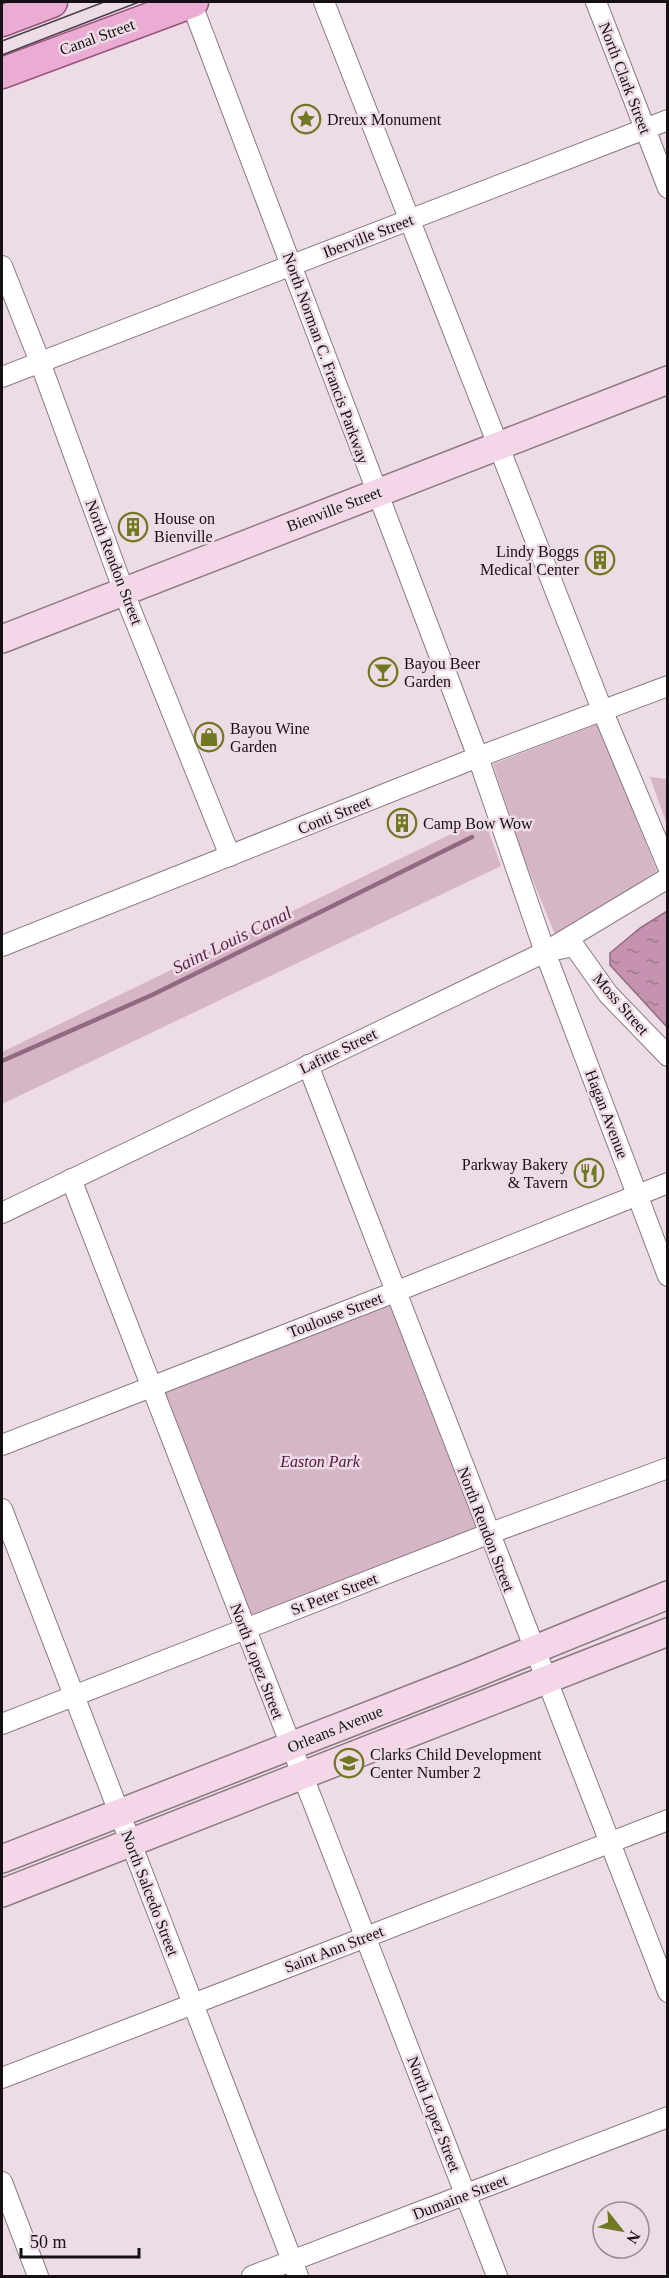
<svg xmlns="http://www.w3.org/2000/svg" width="669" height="2278" font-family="'Times New Roman',serif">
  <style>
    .green { fill: #d6b5c7 }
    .water { fill: url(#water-ripples); stroke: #906b80; stroke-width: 1.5 }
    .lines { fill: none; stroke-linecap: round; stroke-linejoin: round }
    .stream { stroke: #906b80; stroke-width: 4.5 }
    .street-casing { stroke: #897a82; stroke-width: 22 }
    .secondary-casing { stroke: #897a82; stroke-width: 30 }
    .primary-casing { stroke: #97527d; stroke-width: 33 }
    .street { stroke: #fff; stroke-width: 20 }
    .secondary { stroke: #f5d6e9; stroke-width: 27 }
    .primary { stroke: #ebacd3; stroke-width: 30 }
    .tram { stroke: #4a4146; stroke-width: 1.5 }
    .labels { text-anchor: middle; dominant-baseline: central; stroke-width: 5; stroke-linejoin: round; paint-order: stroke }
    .street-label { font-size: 16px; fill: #161014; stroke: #eddce5 }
    .poi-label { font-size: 16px; fill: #161014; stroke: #eddce5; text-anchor: start }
    .park-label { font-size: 16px; font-style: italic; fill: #52153e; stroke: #eddce5 }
    .water-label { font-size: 18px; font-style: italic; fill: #5f2249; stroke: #eddce5 }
  </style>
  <defs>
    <pattern id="water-ripples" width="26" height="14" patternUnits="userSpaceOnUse" patternTransform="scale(1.5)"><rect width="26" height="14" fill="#c592af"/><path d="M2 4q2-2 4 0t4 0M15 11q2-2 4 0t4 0" fill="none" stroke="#9f768d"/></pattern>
  </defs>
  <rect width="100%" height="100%" fill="#eddce5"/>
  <g class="green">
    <path d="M598 724 657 871 556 937 523 856 493 764Z"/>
    <path d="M650 777 667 779V825Z"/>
    <path d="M484 818 501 866 2 1104V1052Z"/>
    <path d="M395 1292 488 1534 244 1629 151 1387Z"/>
  </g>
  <path class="water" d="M667 911V1027L610 965V953L640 928Z"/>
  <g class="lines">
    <path class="stream" d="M2 1061 152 995 472 837"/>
    <g class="street-casing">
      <g id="street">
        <path d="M191 2 478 757 545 952 668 1276"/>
        <path d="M324 2 603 712 668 867"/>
        <path d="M596 2 668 188"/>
        <path d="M2 266 40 362 130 608 230 856"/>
        <path d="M2 377 668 120"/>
        <path d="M2 946 478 757 668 686"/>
        <path d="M554 950 574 946 608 994 668 1056"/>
        <path d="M308 1065 668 1992"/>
        <path d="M71 1179 497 2276"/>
        <path d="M2 1213 545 952 668 878"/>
        <path d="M2 1445 395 1292 668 1183"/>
        <path d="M2 1509 298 2276"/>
        <path d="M2 1724 488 1534 668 1468"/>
        <path d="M2 2078 668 1820"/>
        <path d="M2 2182 38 2276"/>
        <path d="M252 2276 668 2117"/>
      </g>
    </g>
    <g class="secondary-casing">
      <g id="secondary">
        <path d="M2 639 668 380"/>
        <path d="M2 1859 467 1677 668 1595"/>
        <path d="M2 1893 668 1632"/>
      </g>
    </g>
    <g class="primary-casing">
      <g id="primary">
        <path d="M2 21 52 2"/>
        <path d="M2 73 193 2"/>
      </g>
    </g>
    <use href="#street" class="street"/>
    <use href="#secondary" class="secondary"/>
    <use href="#primary" class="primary"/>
    <g class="tram">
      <path d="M2 41 104 2"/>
      <path d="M2 55 139 2"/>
    </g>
  </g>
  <defs>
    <g id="sight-ring" transform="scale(1.5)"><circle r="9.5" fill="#eddce5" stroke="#707822" stroke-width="1.5"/><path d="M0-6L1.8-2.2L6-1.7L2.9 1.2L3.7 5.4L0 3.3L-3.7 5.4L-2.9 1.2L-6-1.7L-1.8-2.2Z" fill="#707822"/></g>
    <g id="building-ring" transform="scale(1.5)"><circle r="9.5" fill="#eddce5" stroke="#707822" stroke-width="1.5"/><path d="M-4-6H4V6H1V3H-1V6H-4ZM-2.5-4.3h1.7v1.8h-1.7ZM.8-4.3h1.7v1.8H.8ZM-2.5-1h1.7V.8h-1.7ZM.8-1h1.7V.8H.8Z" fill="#707822"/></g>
    <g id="bar-ring" transform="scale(1.5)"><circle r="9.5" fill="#eddce5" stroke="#707822" stroke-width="1.5"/><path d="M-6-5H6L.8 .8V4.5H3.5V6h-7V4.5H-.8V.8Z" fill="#707822"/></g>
    <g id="shop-ring" transform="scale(1.5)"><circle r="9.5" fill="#eddce5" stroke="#707822" stroke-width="1.5"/><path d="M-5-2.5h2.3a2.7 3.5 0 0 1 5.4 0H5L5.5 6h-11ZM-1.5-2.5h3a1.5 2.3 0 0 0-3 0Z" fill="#707822"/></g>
    <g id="restaurant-ring" transform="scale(1.5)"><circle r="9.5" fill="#eddce5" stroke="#707822" stroke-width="1.5"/><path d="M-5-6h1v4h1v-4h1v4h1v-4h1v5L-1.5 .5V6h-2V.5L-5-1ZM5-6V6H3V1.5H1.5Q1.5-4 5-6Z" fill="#707822"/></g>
    <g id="school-ring" transform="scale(1.5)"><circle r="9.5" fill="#eddce5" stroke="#707822" stroke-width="1.5"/><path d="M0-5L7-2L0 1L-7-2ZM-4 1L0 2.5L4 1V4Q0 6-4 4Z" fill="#707822"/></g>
  </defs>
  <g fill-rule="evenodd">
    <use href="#sight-ring" x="306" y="119"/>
    <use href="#building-ring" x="133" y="527"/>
    <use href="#building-ring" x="600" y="560"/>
    <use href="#bar-ring" x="383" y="672"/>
    <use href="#shop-ring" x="209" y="737"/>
    <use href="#building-ring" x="402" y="823"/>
    <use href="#restaurant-ring" x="589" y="1173"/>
    <use href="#school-ring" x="349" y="1763"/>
  </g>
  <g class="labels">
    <g class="street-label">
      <text transform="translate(97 37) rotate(-20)">Canal Street</text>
      <text transform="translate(625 78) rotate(69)">North Clark Street</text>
      <text transform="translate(368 236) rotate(-21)">Iberville Street</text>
      <text transform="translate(326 358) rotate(70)">North Norman C. Francis Parkway</text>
      <text transform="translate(334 509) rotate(-21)">Bienville Street</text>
      <text transform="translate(114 562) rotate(69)">North Rendon Street</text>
      <text transform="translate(334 815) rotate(-22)">Conti Street</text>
      <text transform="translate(621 1004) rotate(49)">Moss Street</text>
      <text transform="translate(338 1051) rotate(-26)">Lafitte Street</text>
      <text transform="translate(607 1114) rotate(69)">Hagan Avenue</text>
      <text transform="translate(335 1315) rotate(-21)">Toulouse Street</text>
      <text transform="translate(486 1529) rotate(69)">North Rendon Street</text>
      <text transform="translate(334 1594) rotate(-21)">St Peter Street</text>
      <text transform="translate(257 1661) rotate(69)">North Lopez Street</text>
      <text transform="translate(335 1729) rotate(-22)">Orleans Avenue</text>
      <text transform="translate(150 1893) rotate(69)">North Salcedo Street</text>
      <text transform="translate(334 1949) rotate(-21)">Saint Ann Street</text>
      <text transform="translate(434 2114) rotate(69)">North Lopez Street</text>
      <text transform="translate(460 2197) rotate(-21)">Dumaine Street</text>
    </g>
    <g class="poi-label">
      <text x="327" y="119">Dreux Monument</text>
      <text x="154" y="518">House on<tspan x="154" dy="18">Bienville</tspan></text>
      <text x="579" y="551" text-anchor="end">Lindy Boggs<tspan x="579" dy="18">Medical Center</tspan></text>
      <text x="404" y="663">Bayou Beer<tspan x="404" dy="18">Garden</tspan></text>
      <text x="230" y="728">Bayou Wine<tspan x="230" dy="18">Garden</tspan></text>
      <text x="423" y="823">Camp Bow Wow</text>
      <text x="568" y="1164" text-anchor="end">Parkway Bakery<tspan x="568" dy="18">&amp; Tavern</tspan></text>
      <text x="370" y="1754">Clarks Child Development<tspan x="370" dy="18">Center Number 2</tspan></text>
    </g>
    <g class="park-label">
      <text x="320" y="1461">Easton Park</text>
    </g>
    <g class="water-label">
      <text transform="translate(232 940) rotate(-26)">Saint Louis Canal</text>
    </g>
  </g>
  <rect width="669" height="2278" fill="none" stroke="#161014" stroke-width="6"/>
  <g transform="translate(621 2230) rotate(121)"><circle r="28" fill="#eddce5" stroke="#978a91" stroke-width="1.5"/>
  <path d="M0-4.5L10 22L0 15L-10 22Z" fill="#707822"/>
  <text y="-9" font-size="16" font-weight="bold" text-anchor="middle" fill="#161014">N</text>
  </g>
  <path d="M21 2248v9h118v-9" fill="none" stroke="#161014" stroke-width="3"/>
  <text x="30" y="2248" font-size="18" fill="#161014" stroke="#eddce5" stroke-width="4.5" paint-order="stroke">50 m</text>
</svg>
